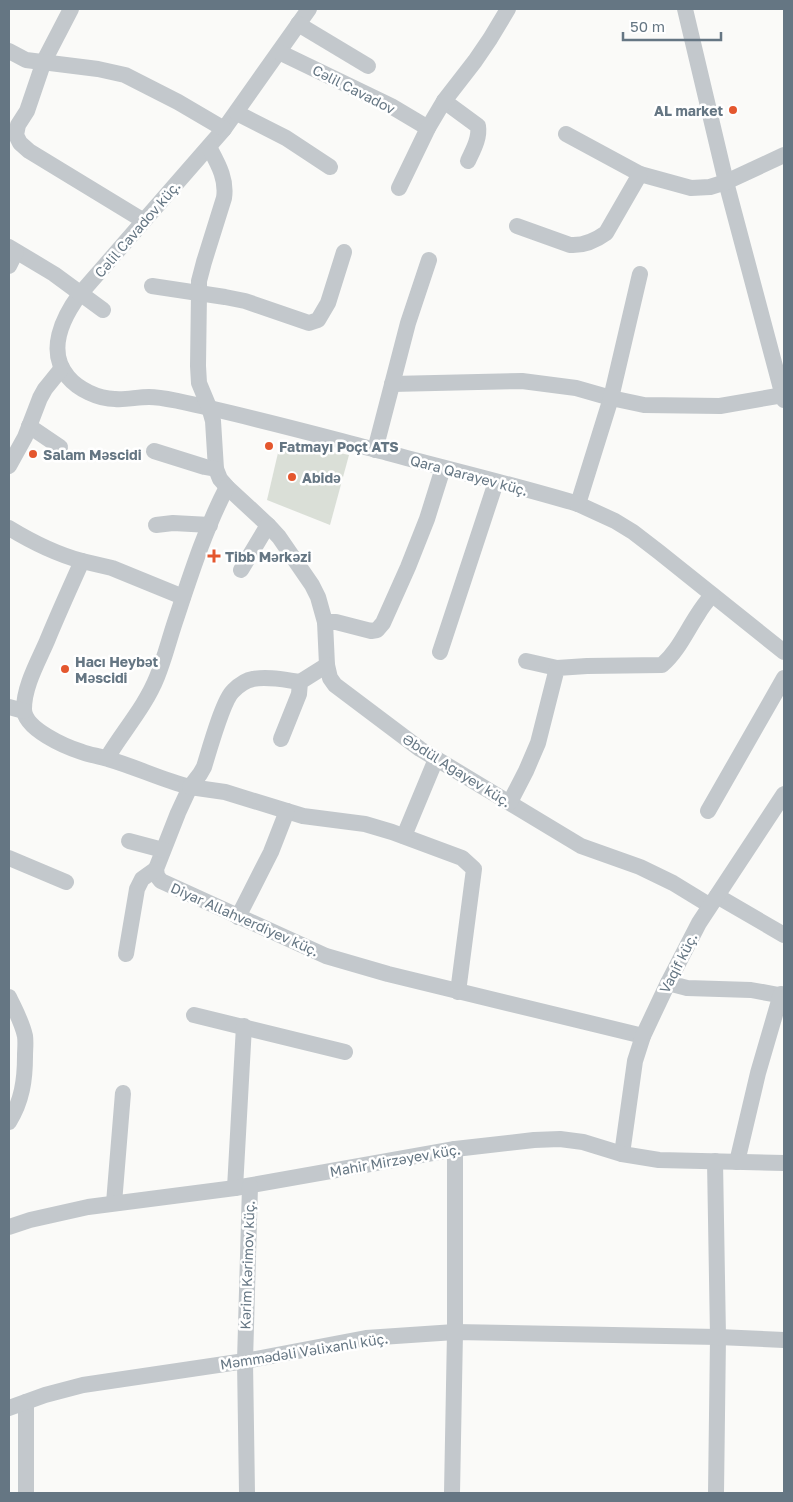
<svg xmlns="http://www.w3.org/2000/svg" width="793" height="1502" font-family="'Golos Text',sans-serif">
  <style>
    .green { fill: #dadfd7 }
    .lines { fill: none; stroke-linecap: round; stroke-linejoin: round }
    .minor { stroke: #c3c8cc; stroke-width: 16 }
    .poi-dot { fill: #e4572e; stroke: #fff; stroke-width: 2 }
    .labels { text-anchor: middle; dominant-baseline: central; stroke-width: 5; stroke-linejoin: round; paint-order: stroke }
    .street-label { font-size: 14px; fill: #657683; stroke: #fff }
    .poi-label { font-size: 14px; font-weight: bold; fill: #657683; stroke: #fff; text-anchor: start }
  </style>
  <rect width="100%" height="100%" fill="#fafaf8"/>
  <path class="green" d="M281 440 349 455 330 525 267 500Z"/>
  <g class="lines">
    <g class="minor">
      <path d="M71 9 44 61 27 111 18 125 16 135 20 143 29 151 144 221"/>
      <path d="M309 9 224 129 80 294C63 317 46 351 68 377 78 389 98 399 115 399 126 400 137 397 149 397 159 397 168 399 178 401 249 416 318 435 388 453 451 470 515 485 578 504L615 521 633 532 659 552 784 652"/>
      <path d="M685 9 726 182 784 400"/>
      <path d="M298 24 368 66"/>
      <path d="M9 51 26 60 98 69 125 75 178 102 224 129"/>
      <path d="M279 52 391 106 428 128"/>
      <path d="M444 101 478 126C480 138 473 150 468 161"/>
      <path d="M237 113 286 138 330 167"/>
      <path d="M566 134 640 174 691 188 710 187 726 182 784 155"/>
      <path d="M209 147C218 164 227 179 224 198L204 262 199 281V293L198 366 199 383 209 407 213 421 216 469 220 479 227 487 268 525 279 537 312 585 318 597 325 622 327 665 330 678 335 685 420 749 581 846 640 867 673 883 709 905"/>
      <path d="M399 188 428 128 444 101 475 61 490 39 508 9"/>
      <path d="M517 226 570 245C584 246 595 241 606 233L640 174"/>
      <path d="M9 247 54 274 103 310"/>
      <path d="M9 266 16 252"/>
      <path d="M152 286 225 297 245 301 309 323 318 320 328 303 344 252"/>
      <path d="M392 384 522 381 576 388 611 398 644 405 720 406 783 395"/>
      <path d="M29 426 60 447"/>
      <path d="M375 450 408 323 429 260"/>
      <path d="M154 451 205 467 216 469"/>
      <path d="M9 466 25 437 40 398 45 389 62 368"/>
      <path d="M578 504 611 398 640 274"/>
      <path d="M156 525 173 523 210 525"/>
      <path d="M9 528C32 542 56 554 82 561 70 588 58 614 47 641 38 662 24 686 24 709 24 729 66 747 82 752 90 755 99 756 108 759 136 767 162 780 190 787L178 813 156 869 157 876 161 881 326 956 388 974 643 1036"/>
      <path d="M82 561 112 568 183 597"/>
      <path d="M241 570 268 525"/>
      <path d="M325 622H336L371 631 377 630 383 623 408 567 427 519 443 468"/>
      <path d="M440 652 496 482"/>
      <path d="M526 661 557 668"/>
      <path d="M300 682C285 680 268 676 253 679 246 680 238 686 233 691 223 700 209 751 204 767L200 774 190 787 225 792 303 816 365 824 392 832 462 858 474 869 458 992"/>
      <path d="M9 707 24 711"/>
      <path d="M281 739 299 694 300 682 327 665"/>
      <path d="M107 758C123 731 145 707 157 677 164 660 169 640 175 622 190 577 205 529 227 487"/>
      <path d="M510 802 526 771 538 743 557 668 587 666 662 665C678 651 686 632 698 614 702 607 707 601 712 595"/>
      <path d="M708 811 784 678"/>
      <path d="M404 836 436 759"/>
      <path d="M129 841 163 850"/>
      <path d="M9 858 66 882"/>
      <path d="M717 896 784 935"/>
      <path d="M238 917 271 852 287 811"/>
      <path d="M126 954 137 889 142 879 156 869"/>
      <path d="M668 983 687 988 751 990 784 996"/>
      <path d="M9 997C15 1010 22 1022 25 1036 26 1043 25 1049 25 1056 25 1080 22 1101 9 1122"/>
      <path d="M194 1015 345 1052"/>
      <path d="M622 1154 635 1061 643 1036 668 983 699 923 784 794"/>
      <path d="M715 1161 718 1337 716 1493"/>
      <path d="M737 1162 758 1073 781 994"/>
      <path d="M235 1188 244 1026"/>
      <path d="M114 1203 123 1093"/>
      <path d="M9 1227 30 1220 88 1207 235 1188 455 1149 534 1140 560 1139 583 1142 622 1154 659 1160 784 1163"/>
      <path d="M26 1402V1493"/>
      <path d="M9 1408 45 1395 83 1385 245 1361 366 1338 455 1332 718 1337 784 1340"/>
      <path d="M247 1493 245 1361 250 1186"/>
      <path d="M452 1493 455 1332V1149"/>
    </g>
  </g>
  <g class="poi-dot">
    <circle cx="733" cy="110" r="5"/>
    <circle cx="269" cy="446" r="5"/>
    <circle cx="33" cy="454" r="5"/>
    <circle cx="292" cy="477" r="5"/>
    <path d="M211.5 548.5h5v5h5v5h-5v5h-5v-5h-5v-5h5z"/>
    <circle cx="65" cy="669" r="5"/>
  </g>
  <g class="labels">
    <g class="street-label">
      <text transform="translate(354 89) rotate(27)">Cəlil Cavadov</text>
      <text transform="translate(137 229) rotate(-49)">Cəlil Cavadov küç.</text>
      <text transform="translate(469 475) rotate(15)">Qara Qarayev küç.</text>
      <text transform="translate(457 770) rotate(32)">Əbdül Ağayev küç.</text>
      <text transform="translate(245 919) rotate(24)">Diyar Allahverdiyev küç.</text>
      <text transform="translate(678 963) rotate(-63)">Vaqif küç.</text>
      <text transform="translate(395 1160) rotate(-10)">Mahir Mirzəyev küç.</text>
      <text transform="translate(247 1265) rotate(-88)">Kərim Kərimov küç.</text>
      <text transform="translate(304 1351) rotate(-9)">Məmmədəli Vəlixanlı küç.</text>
    </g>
    <g class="poi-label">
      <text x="723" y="110" text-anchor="end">AL market</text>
      <text x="279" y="446">Fatmayı Poçt ATS</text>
      <text x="43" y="454">Salam Məscidi</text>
      <text x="302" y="477">Abidə</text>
      <text x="225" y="556">Tibb Mərkəzi</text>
      <text x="75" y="661">Hacı Heybət<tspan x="75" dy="16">Məscidi</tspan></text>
    </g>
  </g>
  <rect width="793" height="1502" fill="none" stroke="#657683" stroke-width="20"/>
  <path d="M623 32v8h98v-8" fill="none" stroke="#657683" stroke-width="2.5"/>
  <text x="630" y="32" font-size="15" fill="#657683" stroke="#ffffff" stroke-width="4" paint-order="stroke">50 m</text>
</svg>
